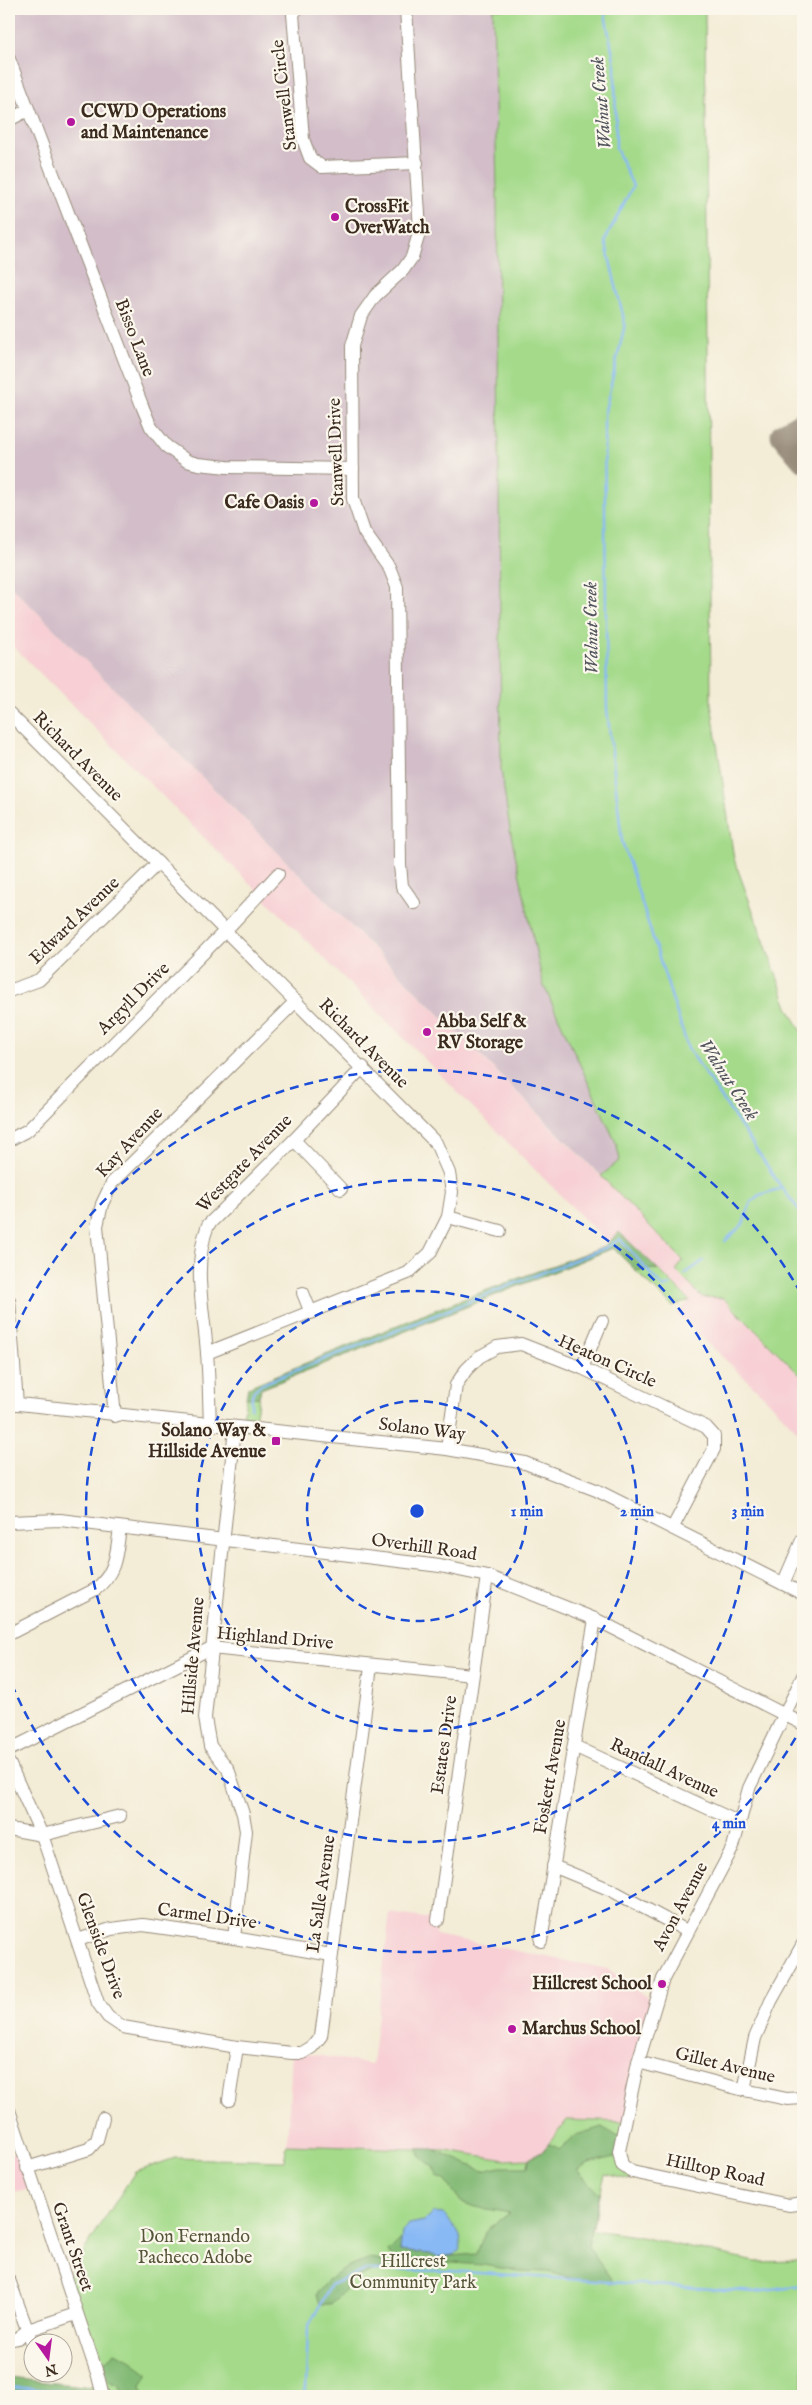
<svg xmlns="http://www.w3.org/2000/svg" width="812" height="2405" font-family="'IM FELL English',serif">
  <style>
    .built { fill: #f7cfd4 }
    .industrial { fill: #d2bdc8 }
    .green { fill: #a4da8a; stroke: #708254 }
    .forest { fill: #83ba76; stroke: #5f724a }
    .water { fill: #89b9f4; stroke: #627289 }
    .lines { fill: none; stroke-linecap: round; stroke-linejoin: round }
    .stream { stroke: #89b9f4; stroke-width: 2.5 }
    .taxiway { stroke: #978b7a; stroke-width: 25 }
    .minor-casing { stroke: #978b7a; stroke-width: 14 }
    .minor { stroke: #fff; stroke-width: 12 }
    .ring { fill: none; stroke: #1d4ed8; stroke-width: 2.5; stroke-dasharray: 9 6 }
    .poi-dot { fill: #b5179e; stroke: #fbf7ec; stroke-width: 2 }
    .labels { text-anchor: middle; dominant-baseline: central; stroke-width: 4.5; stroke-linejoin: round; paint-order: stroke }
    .street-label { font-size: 18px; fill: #3b2a1e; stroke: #fbf7ec }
    .poi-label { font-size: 18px; font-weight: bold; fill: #3b2a1e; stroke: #fbf7ec; text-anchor: start }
    .park-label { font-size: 18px; fill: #555639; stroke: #fbf7ec }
    .water-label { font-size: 19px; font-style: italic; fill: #52555e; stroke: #fbf7ec }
    .centre { fill: #1d4ed8; stroke: #fbf7ec; stroke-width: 2.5 }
    .ring-label { font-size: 15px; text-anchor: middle; font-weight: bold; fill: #1d4ed8; stroke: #fbf7ec; stroke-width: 4.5; stroke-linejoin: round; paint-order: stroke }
  </style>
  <rect width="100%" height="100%" fill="#fbf7ec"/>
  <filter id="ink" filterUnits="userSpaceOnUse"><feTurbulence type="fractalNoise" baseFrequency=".02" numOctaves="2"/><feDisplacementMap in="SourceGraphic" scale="10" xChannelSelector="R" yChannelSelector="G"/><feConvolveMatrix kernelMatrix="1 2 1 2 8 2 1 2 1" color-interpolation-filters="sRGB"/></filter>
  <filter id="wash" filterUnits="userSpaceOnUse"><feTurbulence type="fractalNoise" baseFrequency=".0096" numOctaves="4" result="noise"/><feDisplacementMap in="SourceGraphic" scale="20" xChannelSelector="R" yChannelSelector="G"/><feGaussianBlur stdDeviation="1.12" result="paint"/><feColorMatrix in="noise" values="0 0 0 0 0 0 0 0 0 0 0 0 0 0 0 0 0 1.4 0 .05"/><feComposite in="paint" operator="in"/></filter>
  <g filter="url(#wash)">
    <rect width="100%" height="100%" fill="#f3ecd6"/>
    <g class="built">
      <path d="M9 584 684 1260 676 1270 702 1297 723 1298 803 1379V1437L767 1399 677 1314 690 1301 620 1232 607 1242 9 642Z"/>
      <path d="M390 1913 438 1920 435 1935 608 1969 656 2004 625 2122 567 2120 542 2152 529 2159 506 2160 446 2150 287 2145 292 2053H302L372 2064Z"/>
      <path d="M22 2153 34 2188 9 2193V2155Z"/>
    </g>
    <path class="industrial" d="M9 9H493L497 189 501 769 510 830 543 984 616 1143 620 1160 601 1176 9 584Z"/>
    <g class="green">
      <path d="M493 9H705L711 703 734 859 788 1007 803 1034V1378L723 1298 702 1297 676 1271 683 1260 601 1176 620 1160 616 1143 543 984 510 830 501 769 497 189Z"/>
      <path d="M658 1269 690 1301 672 1306 635 1270Z"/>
      <path d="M259 1397 253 1430 241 1429 246 1398Z"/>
      <path d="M567 2120 625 2122 619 2151 632 2172 629 2180 605 2174 592 2230 636 2236 755 2262 803 2261V2396H103L65 2280 135 2172 175 2158 284 2161 287 2145 446 2150 506 2160 529 2159 542 2152Z"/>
    </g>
    <g class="forest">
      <path d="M619 1232 658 1269 635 1270 613 1248 261 1389 259 1397 246 1398 248 1387 442 1307 605 1246Z"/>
      <path d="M602 2127 622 2139 620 2156 588 2163 577 2170 600 2194 588 2247 614 2283 577 2280 549 2272 519 2271 483 2265 412 2260 395 2262 388 2252 402 2238 400 2251 430 2254 437 2257 477 2254C484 2231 489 2226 510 2213L475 2207 461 2202 446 2181 438 2177 433 2166 422 2158 417 2149H433L483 2171 500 2167H528L529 2159 542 2152 549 2144 560 2149 576 2135Z"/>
      <path d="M372 2258 387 2264 377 2270 350 2281 346 2289 331 2304H320L317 2294C334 2271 345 2266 372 2258Z"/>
      <path d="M115 2352 129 2359 148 2373 141 2387 143 2396H124L120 2386 98 2376 106 2360Z"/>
      <path d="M9 2378 101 2388 102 2396H9Z"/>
    </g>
    <path class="water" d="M433 2213 444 2214 456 2229 460 2236 461 2244 460 2250 453 2255 437 2257 430 2254 400 2251 402 2231 409 2224 424 2221Z"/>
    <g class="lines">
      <g class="stream">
        <path d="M604 9 615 65 616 148 633 186 605 240 625 324 604 415 607 709 622 841 688 1048 782 1188 803 1215"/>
        <path d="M725 1241 743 1224 751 1202 759 1195 782 1188"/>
        <path d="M685 1274 703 1261"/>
        <path d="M251 1408C252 1391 251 1390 267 1382L607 1247 620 1239 663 1288 670 1285"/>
        <path d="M9 2387 74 2392 82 2396"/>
        <path d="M304 2396 306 2388 308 2327 331 2285 365 2270 450 2271 755 2292 803 2286"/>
      </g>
      <path class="taxiway" d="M803 423 783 435 803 459"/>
    </g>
  </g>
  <g filter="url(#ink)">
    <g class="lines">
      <g class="minor-casing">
        <g id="minor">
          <path d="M297 9 293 14 303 139 310 158 322 167 417 163"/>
          <path d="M406 9 420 230 412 257 403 270 375 296 361 316 352 346 353 499 364 532 389 567 397 587 400 865 402 886 414 903"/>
          <path d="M9 59 143 408 151 427 166 446 187 461 198 464 227 467 353 469"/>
          <path d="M9 120 28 110"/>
          <path d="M9 713 436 1143 449 1173 452 1192 448 1217 430 1253 408 1273 207 1353"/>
          <path d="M9 991 39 980 158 863"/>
          <path d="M9 1140 28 1130 226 930 278 874"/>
          <path d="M294 1140 341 1189"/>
          <path d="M448 1217 500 1231"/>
          <path d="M303 1293 311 1313"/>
          <path d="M9 1300 17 1404"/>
          <path d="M582 1368 602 1321"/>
          <path d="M9 1403 447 1449 525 1463 596 1490 803 1594"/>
          <path d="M115 1416 97 1226 102 1204 112 1183 296 1001"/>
          <path d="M210 1426C209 1402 209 1377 207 1353 204 1310 192 1266 208 1225L294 1140 363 1067"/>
          <path d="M447 1449 456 1385 466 1370 479 1357 497 1347 521 1344 582 1368 706 1427 714 1436V1449L673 1527"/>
          <path d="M9 1522 60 1520 440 1566 487 1576 595 1619 803 1724"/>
          <path d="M783 1584 803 1538"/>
          <path d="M9 1634 96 1589C117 1571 116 1554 120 1528"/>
          <path d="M803 1676 749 1788 733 1847 663 1979 638 2062 619 2151 622 2165 632 2172 789 2205 803 2203"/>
          <path d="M574 1746 740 1823"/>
          <path d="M9 1750 211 1648 472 1675"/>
          <path d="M9 1763 42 1835 98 2003 108 2017 123 2027 237 2047 292 2053H302L312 2047 321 2036 371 1666"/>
          <path d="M9 1829 42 1835 120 1816"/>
          <path d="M553 1866 611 1890 687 1931"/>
          <path d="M438 1920 487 1576"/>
          <path d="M234 1938 246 1831 243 1814 228 1769 210 1746 205 1718 235 1428"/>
          <path d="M78 1940 111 1929 143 1925 234 1938 331 1955"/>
          <path d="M541 1941 595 1619"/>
          <path d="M638 2062 744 2090 787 2099 803 2098"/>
          <path d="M744 2090 755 2038 771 2001 803 1944"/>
          <path d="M229 2100 237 2047"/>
          <path d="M9 2110 98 2376 103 2396"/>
          <path d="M27 2168 89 2149 97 2140 103 2118"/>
          <path d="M9 2280 32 2343"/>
          <path d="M9 2340 18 2338 28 2330 76 2314"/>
        </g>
      </g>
      <use href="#minor" class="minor"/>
    </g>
  </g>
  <g class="ring">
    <circle cx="417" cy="1511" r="110"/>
    <circle cx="417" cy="1511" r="220"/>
    <circle cx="417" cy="1511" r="331"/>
    <path d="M803 1725A441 441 0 0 1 10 1680M10 1342A441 441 0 0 1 803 1297"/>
  </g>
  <g class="poi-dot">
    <circle cx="71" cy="122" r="5"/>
    <circle cx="335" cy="217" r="5"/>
    <circle cx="314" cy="503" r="5"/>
    <circle cx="427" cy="1032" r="5"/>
    <rect x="271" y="1436" width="10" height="10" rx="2.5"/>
    <circle cx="662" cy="1984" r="5"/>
    <circle cx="512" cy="2029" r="5"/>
  </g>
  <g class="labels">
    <g class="street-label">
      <text transform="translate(285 95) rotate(-97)">Stanwell Circle</text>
      <text transform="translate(134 338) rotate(69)">Bisso Lane</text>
      <text transform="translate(337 452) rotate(-92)">Stanwell Drive</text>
      <text transform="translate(77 757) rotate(45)">Richard Avenue</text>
      <text transform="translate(75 921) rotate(-44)">Edward Avenue</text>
      <text transform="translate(134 999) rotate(-45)">Argyll Drive</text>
      <text transform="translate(363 1044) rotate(45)">Richard Avenue</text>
      <text transform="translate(130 1143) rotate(-47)">Kay Avenue</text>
      <text transform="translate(245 1164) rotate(-46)">Westgate Avenue</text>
      <text transform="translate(607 1362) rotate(24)">Heaton Circle</text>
      <text transform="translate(422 1430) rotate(7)">Solano Way</text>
      <text transform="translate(424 1548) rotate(8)">Overhill Road</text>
      <text transform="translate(275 1639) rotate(5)">Highland Drive</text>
      <text transform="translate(194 1656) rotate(-85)">Hillside Avenue</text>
      <text transform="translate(445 1745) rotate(-82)">Estates Drive</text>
      <text transform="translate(664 1769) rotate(25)">Randall Avenue</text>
      <text transform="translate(551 1777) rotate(-80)">Foskett Avenue</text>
      <text transform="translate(322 1894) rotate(-82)">La Salle Avenue</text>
      <text transform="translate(681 1907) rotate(-62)">Avon Avenue</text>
      <text transform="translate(207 1917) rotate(8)">Carmel Drive</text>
      <text transform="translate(100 1946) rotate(70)">Glenside Drive</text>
      <text transform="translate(725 2066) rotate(14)">Gillet Avenue</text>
      <text transform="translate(715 2171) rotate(12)">Hilltop Road</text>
      <text transform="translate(72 2247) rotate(71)">Grant Street</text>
    </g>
    <g class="poi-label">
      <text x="81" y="112">CCWD Operations<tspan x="81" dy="21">and Maintenance</tspan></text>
      <text x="345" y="207">CrossFit<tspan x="345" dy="21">OverWatch</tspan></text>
      <text x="304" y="503" text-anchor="end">Cafe Oasis</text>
      <text x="437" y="1022">Abba Self &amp;<tspan x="437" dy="21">RV Storage</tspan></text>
      <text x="266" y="1431" text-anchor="end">Solano Way &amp;<tspan x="266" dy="21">Hillside Avenue</tspan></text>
      <text x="652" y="1984" text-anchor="end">Hillcrest School</text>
      <text x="522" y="2029">Marchus School</text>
    </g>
    <g class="park-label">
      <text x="195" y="2237">Don Fernando<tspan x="195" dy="21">Pacheco Adobe</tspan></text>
      <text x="413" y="2262">Hillcrest<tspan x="413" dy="21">Community Park</tspan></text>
    </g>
    <g class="water-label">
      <text transform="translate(602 103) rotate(-95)">Walnut Creek</text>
      <text transform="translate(592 628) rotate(-91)">Walnut Creek</text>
      <text transform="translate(728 1080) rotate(57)">Walnut Creek</text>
    </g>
  </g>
  <circle cx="417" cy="1511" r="8" class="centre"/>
  <g class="ring-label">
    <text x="527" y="1516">1 min</text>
    <text x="637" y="1516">2 min</text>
    <text x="748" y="1516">3 min</text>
    <text x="729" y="1828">4 min</text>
  </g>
  <rect width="812" height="2405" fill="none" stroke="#fbf7ec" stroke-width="30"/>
  <g transform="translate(48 2358) rotate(166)"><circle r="24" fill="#fbf7ec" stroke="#aea59a"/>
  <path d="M0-4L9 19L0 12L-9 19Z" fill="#b5179e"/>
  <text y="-8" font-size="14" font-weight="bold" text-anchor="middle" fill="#3b2a1e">N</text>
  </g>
</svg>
